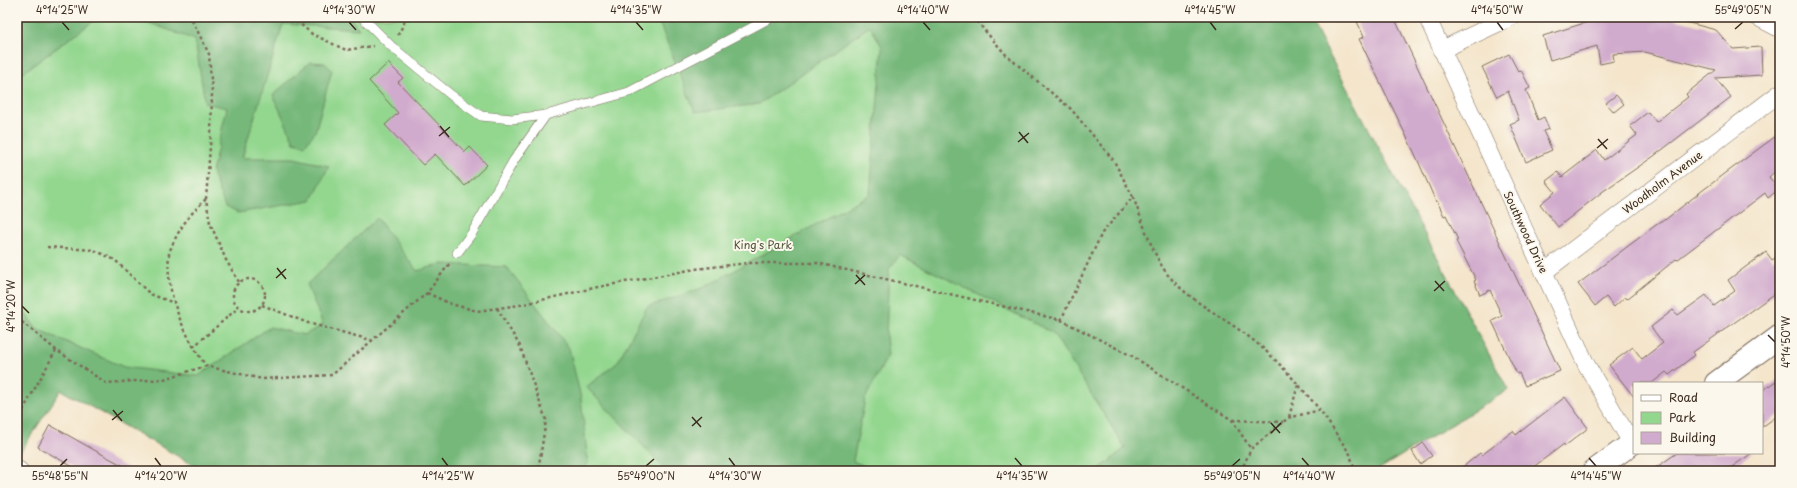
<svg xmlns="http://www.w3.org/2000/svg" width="1797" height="488" font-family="'Playpen Sans',sans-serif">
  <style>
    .green { fill: #93d78f; stroke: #678056 }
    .forest { fill: #76b87a; stroke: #58714c }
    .building { fill: #d1abcd }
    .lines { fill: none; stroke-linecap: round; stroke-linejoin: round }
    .lane-casing { stroke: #7c6b5b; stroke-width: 10 }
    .street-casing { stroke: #7c6b5b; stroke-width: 18 }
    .secondary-casing { stroke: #7c6b5b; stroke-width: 24 }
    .path { stroke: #7c6b5b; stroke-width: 2.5; stroke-dasharray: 3 3; stroke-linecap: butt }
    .lane { stroke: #fff; stroke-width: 9 }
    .street { stroke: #fff; stroke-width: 17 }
    .secondary { stroke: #fff; stroke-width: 22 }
    .ticks { fill: none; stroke: #3b2a1e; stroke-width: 1.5 }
    .labels { text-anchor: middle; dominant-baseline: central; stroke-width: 4; stroke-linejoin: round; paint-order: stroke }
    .street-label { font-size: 11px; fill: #3b2a1e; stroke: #fbf7ec }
    .park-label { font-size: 11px; fill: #51553a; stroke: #fbf7ec }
    .neatline { fill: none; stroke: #3b2a1e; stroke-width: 1.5 }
    .ticks-label { font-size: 10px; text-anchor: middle; fill: #3b2a1e }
  </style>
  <rect width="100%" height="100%" fill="#fbf7ec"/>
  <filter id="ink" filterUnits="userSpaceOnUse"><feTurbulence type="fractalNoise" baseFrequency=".025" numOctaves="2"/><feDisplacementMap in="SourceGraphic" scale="8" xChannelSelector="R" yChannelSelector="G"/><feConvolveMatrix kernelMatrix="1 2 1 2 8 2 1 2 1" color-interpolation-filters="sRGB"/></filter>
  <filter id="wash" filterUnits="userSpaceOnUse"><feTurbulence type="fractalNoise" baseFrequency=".012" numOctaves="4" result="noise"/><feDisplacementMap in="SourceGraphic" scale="16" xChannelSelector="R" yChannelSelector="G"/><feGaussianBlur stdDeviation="0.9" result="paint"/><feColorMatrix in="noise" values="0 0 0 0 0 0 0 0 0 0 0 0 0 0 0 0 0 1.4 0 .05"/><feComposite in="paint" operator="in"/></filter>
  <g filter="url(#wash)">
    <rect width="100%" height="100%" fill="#f4e5cb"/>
    <path class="green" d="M17 17H1309L1508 390 1376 471H204L61 390 17 457Z"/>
    <g class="forest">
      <path d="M17 17H99L17 77Z"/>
      <path d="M146 17H350L359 29 283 24 242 158H294L329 166 312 200 238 213 225 207 212 172 227 108 205 103 195 40 147 22Z"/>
      <path d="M657 17H1309L1508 390 1376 471H1097L1125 448 1053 333 900 255 889 269 886 336 888 355 865 399 853 461 876 471H667L586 387 617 363 647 307 705 287 870 194 882 47 870 26 759 104 695 112Z"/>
      <path d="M310 62 325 63 332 70 315 132 305 145 294 142 273 95Z"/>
      <path d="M377 218 417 271 442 264 507 267 569 348 581 398 588 463 583 471H204L61 390 17 457V303L37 329 124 367 198 376 270 327 304 335 323 325 307 284Z"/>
    </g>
    <g id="blocks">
      <g class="building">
        <path d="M1355 17H1394L1560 371 1525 386 1519 373 1517 374 1492 321 1502 316 1490 290 1480 295 1474 281 1476 280 1456 241 1458 240 1446 215 1444 216 1437 201 1436 202 1415 154 1359 39 1364 37Z"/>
        <path d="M1666 17 1716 30 1733 49 1761 47 1762 75 1715 78 1731 97 1654 156 1602 192 1558 227 1540 204 1555 192 1546 181 1558 172 1562 177 1597 150 1604 160 1637 135 1630 126 1648 112 1656 122 1688 97 1686 94 1716 70 1645 52 1613 54 1614 61 1600 64 1597 46 1550 60 1543 36 1594 20Z"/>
        <path d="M1509 54 1518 71 1521 70 1530 88 1526 90 1538 120 1544 117 1549 129 1543 131 1552 150 1526 162 1510 124 1519 120 1508 91 1497 97 1482 67Z"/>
        <path d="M388 63 403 78 398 82 465 152 470 147 487 165 465 186 435 154 423 165 385 125 398 113 369 81Z"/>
        <path d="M1616 95 1624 104 1614 112 1606 103Z"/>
        <path d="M1780 133V167L1769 177 1779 189 1768 198 1765 193 1677 260 1676 259 1627 299 1625 297 1614 307 1606 297 1595 306 1578 284 1664 219 1665 220 1703 190Z"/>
        <path d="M1766 252 1772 260 1780 255V290L1693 352 1695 355 1669 375 1666 372 1652 383H1634V397L1609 365 1633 347 1642 359 1663 343 1651 327 1673 310 1678 315 1706 295 1714 306 1735 291 1728 280Z"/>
        <path d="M1780 378V414L1762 427V391Z"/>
        <path d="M1565 397 1588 428 1565 446 1564 444 1528 471H1458L1480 453 1482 455 1513 431 1516 435Z"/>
        <path d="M50 425 96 451 133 471H80L38 447Z"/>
        <path d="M1423 443 1432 456 1420 464 1412 451Z"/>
        <path d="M1677 453H1752L1726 471H1651Z"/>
      </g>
    </g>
  </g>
  <g filter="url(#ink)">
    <use href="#blocks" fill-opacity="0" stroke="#7c6b5b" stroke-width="1"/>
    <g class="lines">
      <g class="lane-casing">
        <g id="lane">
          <path d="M362 17 391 46 451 95 481 116 512 119 546 115 629 92 772 17"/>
          <path d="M457 253 472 233 514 160 546 115"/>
        </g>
      </g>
      <g class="street-casing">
        <g id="street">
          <path d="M1427 17 1586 364 1632 444"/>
          <path d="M1757 17 1780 29"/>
          <path d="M1441 50 1511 17"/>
          <path d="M1544 272 1780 93"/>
          <path d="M17 469 20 471"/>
        </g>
      </g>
      <g class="secondary-casing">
        <g id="secondary">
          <path d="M1716 383 1780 336"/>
          <path d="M1594 471 1634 442"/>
        </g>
      </g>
      <g class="path">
        <path d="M187 17 193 22 209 54 212 92 211 134 206 199 210 223 226 260 239 282"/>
        <path d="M292 17 312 34 346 50 373 46"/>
        <path d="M973 17 1007 56 1071 109 1114 161 1133 197 1102 233 1061 320"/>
        <path d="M398 35 407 17"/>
        <path d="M1133 197C1142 220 1153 256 1168 275 1189 300 1219 315 1245 334 1274 355 1297 383 1320 410"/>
        <path d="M206 199C190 214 183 223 173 243 172 247 169 251 169 254 165 295 184 334 206 366L262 379 332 375 427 293 450 263"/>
        <path d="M47 247 94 250 115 260 150 294 174 303"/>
        <circle cx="249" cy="295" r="16"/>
        <path d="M427 293 451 304 477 311 520 305 598 287 695 269 748 263H817L1061 320 1132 356 1232 420 1251 449 1288 418 1320 410 1350 454 1355 471"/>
        <path d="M262 305 308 323 371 340"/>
        <path d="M497 308 520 346 546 420 538 471"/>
        <path d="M17 318 56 350 106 383 164 379 206 366"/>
        <path d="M193 347 238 308"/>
        <path d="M1289 417 1298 385"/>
        <path d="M1233 420 1283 422"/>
        <path d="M17 421 56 350"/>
        <path d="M1241 471 1251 449"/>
      </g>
      <use href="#lane" class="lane"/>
      <use href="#street" class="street"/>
      <use href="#secondary" class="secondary"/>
    </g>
  </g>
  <path class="ticks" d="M62 22 69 30M349 22 356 30M636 22 643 30M923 22 930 30M1210 22 1216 30M1497 22 1503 30M1735 29 1743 22M440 126 449 137M1019 132 1028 143M439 136 450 127M1598 139 1607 149M1018 142 1029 133M1597 148 1608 139M277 268 286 279M856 275 865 285M276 278 286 269M1435 281 1444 291M855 284 865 275M1434 291 1445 281M22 306 29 313M1768 335 1775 342M113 410 122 421M692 417 701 427M112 420 123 411M1271 423 1280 433M692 426 702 417M1271 433 1281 423M155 458 161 466M442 458 448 466M729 458 735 466M1015 458 1022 466M1302 458 1309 466M1589 458 1596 466M60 466 67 459M646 466 654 459M1232 466 1240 459"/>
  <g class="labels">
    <g class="street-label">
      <text transform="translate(1662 182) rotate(-37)">Woodholm Avenue</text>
      <text transform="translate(1526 232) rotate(65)">Southwood Drive</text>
    </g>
    <g class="park-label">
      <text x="763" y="244">King's Park</text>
    </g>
  </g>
  <rect width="1797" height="488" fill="none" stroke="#fbf7ec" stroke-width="44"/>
  <rect x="1633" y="382" width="130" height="72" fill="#fbf7ec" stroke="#aea59a"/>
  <rect x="1641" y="395" width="20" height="6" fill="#ffffff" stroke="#aea59a"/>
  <text x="1669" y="402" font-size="12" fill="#3b2a1e">Road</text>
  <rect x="1641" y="412" width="20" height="12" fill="#93d78f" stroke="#aea59a"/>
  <text x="1669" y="422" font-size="12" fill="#3b2a1e">Park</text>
  <rect x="1641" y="432" width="20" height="12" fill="#d1abcd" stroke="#aea59a"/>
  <text x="1669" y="442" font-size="12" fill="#3b2a1e">Building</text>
  <rect x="22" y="22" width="1753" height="444" class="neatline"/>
  <g class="ticks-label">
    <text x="62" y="14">4°14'25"W</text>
    <text x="349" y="14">4°14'30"W</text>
    <text x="636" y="14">4°14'35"W</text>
    <text x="923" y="14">4°14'40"W</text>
    <text x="1210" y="14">4°14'45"W</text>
    <text x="1497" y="14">4°14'50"W</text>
    <text x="1743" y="14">55°49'05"N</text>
    <text transform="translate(11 306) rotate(-90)" y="4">4°14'20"W</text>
    <text transform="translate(1786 342) rotate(-90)" y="4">4°14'50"W</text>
    <text x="60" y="480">55°48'55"N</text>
    <text x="161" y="480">4°14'20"W</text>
    <text x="448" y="480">4°14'25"W</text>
    <text x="646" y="480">55°49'00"N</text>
    <text x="735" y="480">4°14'30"W</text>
    <text x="1022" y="480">4°14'35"W</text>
    <text x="1232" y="480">55°49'05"N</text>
    <text x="1309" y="480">4°14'40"W</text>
    <text x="1596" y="480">4°14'45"W</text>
  </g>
</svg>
